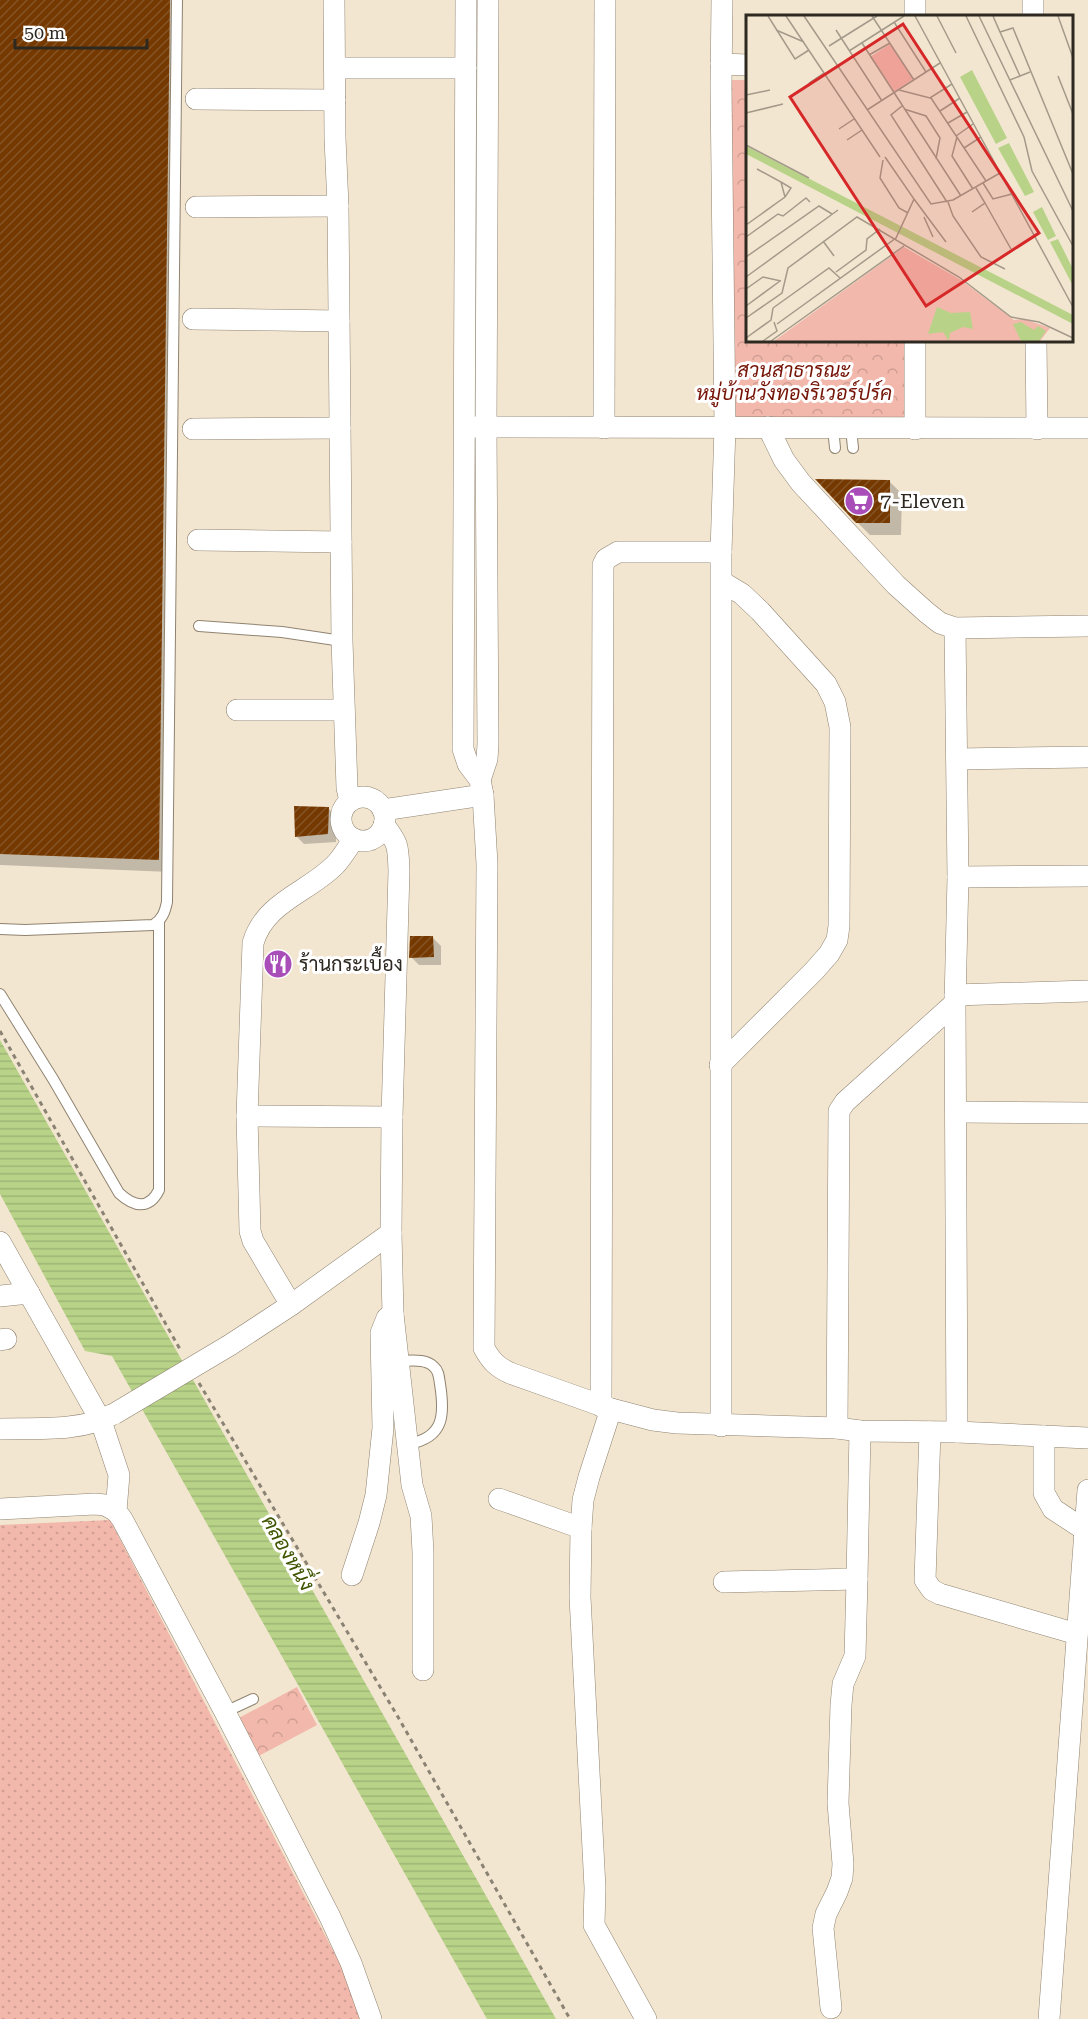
<svg xmlns="http://www.w3.org/2000/svg" width="1088" height="2019" font-family="'Roboto Serif',Sarabun,serif">
  <style>
    .grass { fill: url(#grass-dots) }
    .park { fill: url(#park-crowns) }
    .water { fill: url(#water-rules) }
    .shadow { fill: #0003 }
    .building { fill: url(#building-hatch) }
    .lines { fill: none; stroke-linecap: round; stroke-linejoin: round }
    .service-casing { stroke: #8f8370; stroke-width: 12 }
    .minor-casing { stroke: #8f8370; stroke-width: 22 }
    .path { stroke: #8a8273; stroke-width: 3; stroke-dasharray: 4.5 4.5; stroke-linecap: butt }
    .service { stroke: #fff; stroke-width: 10 }
    .minor { stroke: #fff; stroke-width: 21 }
    .minor-bridge-casing { stroke: #8f8370; stroke-width: 22; stroke-linecap: butt }
    .minor-bridge { stroke: #fff; stroke-width: 21 }
    .labels { text-anchor: middle; dominant-baseline: central; stroke-width: 6; stroke-linejoin: round; paint-order: stroke }
    .park-label { font-size: 20px; font-style: italic; fill: #751406; stroke: #fff }
    .poi-label { font-size: 20px; fill: #2d2820; stroke: #fff; text-anchor: start }
    .water-label { font-size: 21px; font-style: italic; fill: #405600; stroke: #fff }
    .inset-road { fill: none; stroke: #a49a8a; stroke-width: 1.5 }
    .view { fill: #d62828; fill-opacity: 0.15; stroke: #d62828; stroke-width: 3 }
    .inset-edge { fill: none; stroke: #2d2820; stroke-width: 3 }
  </style>
  <defs>
    <pattern id="grass-dots" width="8" height="8" patternUnits="userSpaceOnUse" patternTransform="scale(1.5)"><rect width="8" height="8" fill="#f2b8ac"/><path d="M2 2h.1M6 6h.1" fill="none" stroke="#d09e94" stroke-width="1.8" stroke-linecap="round"/></pattern>
    <pattern id="park-crowns" width="20" height="18" patternUnits="userSpaceOnUse" patternTransform="scale(1.5)"><rect width="20" height="18" fill="#f2b8ac"/><path d="M2 6a3 3 0 1 1 6 0M12 15a3 3 0 1 1 6 0" fill="none" stroke="#d09e94"/></pattern>
    <pattern id="water-rules" width="6" height="5" patternUnits="userSpaceOnUse" patternTransform="scale(1.5)"><rect width="6" height="5" fill="#b8d388"/><path d="M0 2.5h6" fill="none" stroke="#9eb575"/></pattern>
    <pattern id="building-hatch" width="6" height="6" patternUnits="userSpaceOnUse" patternTransform="scale(1.5)"><rect width="6" height="6" fill="#753900"/><path d="M-1 1l2-2M0 6l6-6M5 7l2-2" fill="none" stroke="#845426"/></pattern>
  </defs>
  <rect width="100%" height="100%" fill="#f3e6d1"/>
  <path class="grass" d="M110 1520 356 1995 365 2019H0V1525Z"/>
  <g class="park">
    <path d="M716 80H747L748 340 912 341V422L723 424Z"/>
    <path d="M297 1687 317 1725 255 1758 235 1720Z"/>
  </g>
  <path class="water" d="M0 1040 556 2019H487L112 1356 85 1351 0 1194Z"/>
  <g class="shadow">
    <path d="M0 0H183L181 13 170 872 0 865Z"/>
    <path d="M889 481 902 494 901 535H870L857 522Z"/>
    <path d="M329 809 337 817 336 842 304 844 296 836Z"/>
    <path d="M433 938 441 946V965H419L411 957Z"/>
  </g>
  <g class="building">
    <path d="M0 0H170L159 860 0 854Z"/>
    <path d="M815 479 890 480V523H856Z"/>
    <path d="M294 806 329 807 328 834 295 837Z"/>
    <path d="M410 936H433L434 957 409 958Z"/>
  </g>
  <g class="lines">
    <g class="service-casing">
      <g id="service">
        <path d="M833 428 835 448"/>
        <path d="M851 428 853 448"/>
        <path d="M199 626 282 632 342 641"/>
        <path d="M0 929 25 930 153 925C162 920 165 912 167 902L177 0"/>
        <path d="M0 994 53 1079 119 1193C134 1207 149 1210 159 1190V922"/>
        <path d="M398 1361C410 1361 426 1358 434 1367 439 1371 439 1378 440 1384 445 1415 444 1438 408 1444"/>
        <path d="M225 1712 253 1699"/>
      </g>
    </g>
    <g class="minor-casing">
      <g id="minor">
        <path d="M334 0 335 138 338 206 342 641 347 788 350 801"/>
        <path d="M466 0 463 749 468 764 480 780 483 795 487 864 484 1348C491 1361 497 1367 510 1373L611 1409 653 1420 677 1423 837 1428 860 1431 957 1432 1088 1438"/>
        <path d="M915 0V16"/>
        <path d="M1033 0V16"/>
        <path d="M721 64 748 65"/>
        <path d="M335 68H466"/>
        <path d="M196 99 335 100"/>
        <path d="M196 207 338 206"/>
        <path d="M193 319 339 321"/>
        <path d="M915 340V429"/>
        <path d="M1036 340 1037 429"/>
        <path d="M474 427 1088 428"/>
        <path d="M768 427 784 460 801 483 896 585 926 612 940 623 955 628 1088 626"/>
        <path d="M604 428 605 0"/>
        <path d="M193 429 340 428"/>
        <path d="M198 540 341 542"/>
        <path d="M955 628 958 877 955 1003 957 1432"/>
        <path d="M237 710H344"/>
        <path d="M957 759 1088 757"/>
        <path d="M480 780 487 759 488 744 486 427 488 0"/>
        <circle cx="363" cy="819" r="22"/>
        <path d="M383 810 483 795"/>
        <path d="M958 877 1088 876"/>
        <path d="M955 995 1088 991"/>
        <path d="M720 1065 814 971 829 954 837 940 839 926 840 727 835 702 826 684 760 611 742 594 722 582"/>
        <path d="M956 1112 1088 1113"/>
        <path d="M247 1116 392 1117"/>
        <path d="M391 1233 393 1314 412 1485 421 1516 423 1552V1670"/>
        <path d="M0 1242 101 1421 119 1475 116 1511 122 1519 225 1712 330 1917 351 1963 371 2019"/>
        <path d="M0 1296 29 1293"/>
        <path d="M291 1305 253 1241 250 1231 247 1116 253 943C265 902 307 893 335 865 342 858 348 847 354 839"/>
        <path d="M0 1340 6 1339"/>
        <path d="M230 1345 291 1305 391 1233 392 1117 399 871C398 847 399 844 384 825"/>
        <path d="M601 1406 603 565 606 559 618 552H721"/>
        <path d="M611 1409 589 1477 583 1500 581 1528 580 1597 595 1888 594 1925 646 2019"/>
        <path d="M721 1426V552L725 427 721 87 722 0"/>
        <path d="M837 1428 839 1111 845 1102 955 1003"/>
        <path d="M0 1429C33 1428 82 1432 111 1415"/>
        <path d="M930 1432 925 1580 932 1590 940 1594 1077 1634"/>
        <path d="M1044 1436V1493L1053 1509 1085 1530"/>
        <path d="M499 1499 581 1528"/>
        <path d="M0 1509 95 1504 105 1505 116 1511"/>
        <path d="M352 1575 369 1523 376 1495 383 1428 381 1333 387 1318 393 1314"/>
        <path d="M724 1582 857 1579 860 1431"/>
        <path d="M831 2008 823 1928 826 1914 837 1892 842 1878 843 1864 838 1803 841 1705 843 1684 855 1656 857 1579"/>
        <path d="M1049 2019 1088 1490"/>
      </g>
    </g>
    <g class="path">
      <path d="M0 1031 181 1351"/>
      <path d="M199 1383 398 1717 570 2019"/>
    </g>
    <use href="#service" class="service"/>
    <use href="#minor" class="minor"/>
    <g class="minor-bridge-casing">
      <path id="minor-bridge" d="M114 1414 230 1345"/>
    </g>
    <use href="#minor-bridge" class="minor-bridge"/>
  </g>
  <defs>
    <g id="supermarket-disc" transform="scale(1.5)"><circle r="9.5" fill="#a94eb9" stroke="#fff"/><path d="M-6-5.5h2.5l.6 2H6L4.5 2H-2.5L-4.4-4H-6ZM-1.5 3.2a1.3 1.3 0 1 0 .1 0ZM3 3.2a1.3 1.3 0 1 0 .1 0Z" fill="#fff"/></g>
    <g id="restaurant-disc" transform="scale(1.5)"><circle r="9.5" fill="#a94eb9" stroke="#fff"/><path d="M-5-6h1v4h1v-4h1v4h1v-4h1v5L-1.5 .5V6h-2V.5L-5-1ZM5-6V6H3V1.5H1.5Q1.5-4 5-6Z" fill="#fff"/></g>
  </defs>
  <g fill-rule="evenodd">
    <use href="#supermarket-disc" x="859" y="501"/>
    <use href="#restaurant-disc" x="278" y="964"/>
  </g>
  <g class="labels">
    <g class="park-label">
      <text x="794" y="370">สวนสาธารณะ<tspan x="794" dy="23">หมู่บ้านวังทองริเวอร์ปร์ค</tspan></text>
    </g>
    <g class="poi-label">
      <text x="880" y="501">7-Eleven</text>
      <text x="299" y="964">ร้านกระเบื้อง</text>
    </g>
    <g class="water-label">
      <text transform="translate(288 1553) rotate(60)">คลองหนึ่ง</text>
    </g>
  </g>
  <g transform="translate(746 15)">
    <rect width="327" height="327" fill="#f3e6d1"/>
    <path d="M158 232 215 265 268 305 278 304 304 313 294 326H28Z" fill="#f2b8ac"/>
    <path d="M144 29 167 64 148 77 124 42Z" fill="#f2b8ac"/>
    <path d="M226 55 261 123 250 129 214 62ZM263 128 288 177 279 181 252 133ZM0 131 327 300V309L0 139ZM296 192 310 221 302 225 287 197ZM312 224 327 254 326 269 304 227ZM191 292 205 298 224 297 227 314 217 312 204 318 203 326 197 317 182 319ZM275 307 288 315 292 311 300 316 293 326H275L267 309Z" fill="#b8d388"/>
    <path class="inset-road" d="M22 1 49 44 63 35M40 1 134 142M58 1 185 189 207 185 254 158M126 1 168 65M169 1 327 292M191 1 210 38M220 1 278 122 286 156 327 231M233 1 327 196M247 1 254 17 267 13 327 159M312 1 327 43M148 7 180 57M30 15 58 27M90 15 136 86M254 17 274 61M116 28 215 181M83 31 131 1M103 36 158 1M123 40 144 28M312 61 327 99M264 65 284 57M63 68 78 58M153 75 184 83 206 69M0 80 24 75M185 83 240 166M156 91 145 100 201 187M158 94 180 101 194 123 190 144M121 95 194 48M194 96 214 83M0 98 37 89M202 108 221 97M93 114 108 104M210 121 227 109M211 122 206 141 227 174M101 125 116 115M0 130 63 163M218 133 235 122M137 145 134 163 153 193 162 198M35 167 45 173 39 182M237 168 247 184 266 179M168 184 200 227M202 187 207 201 235 242 259 254M239 188 265 234M226 197 239 188 230 173M178 202 187 222M0 210 39 182 35 167 11 154M0 222 32 199 37 201 60 183 64 187M77 226 88 241M0 242 73 191 86 199M90 257 120 235 121 224 134 214M0 262 92 195M0 274 17 262 35 266M0 291 34 266M27 293 83 253 94 263M0 303 36 278 42 253 111 202 213 262 265 302 293 307 327 323M31 309 150 223 168 184 139 142M0 323 25 305 27 293M17 326 31 316 28 307M25 326 158 231"/>
    <path class="view" d="M157 9 293 218 180 291 44 82Z"/>
    <rect width="327" height="327" class="inset-edge"/>
  </g>
  <path d="M15 39v9h132v-9" fill="none" stroke="#2d2820" stroke-width="3"/>
  <text x="24" y="39" font-size="18" fill="#2d2820" stroke="#ffffff" stroke-width="4.5" paint-order="stroke">50 m</text>
</svg>
